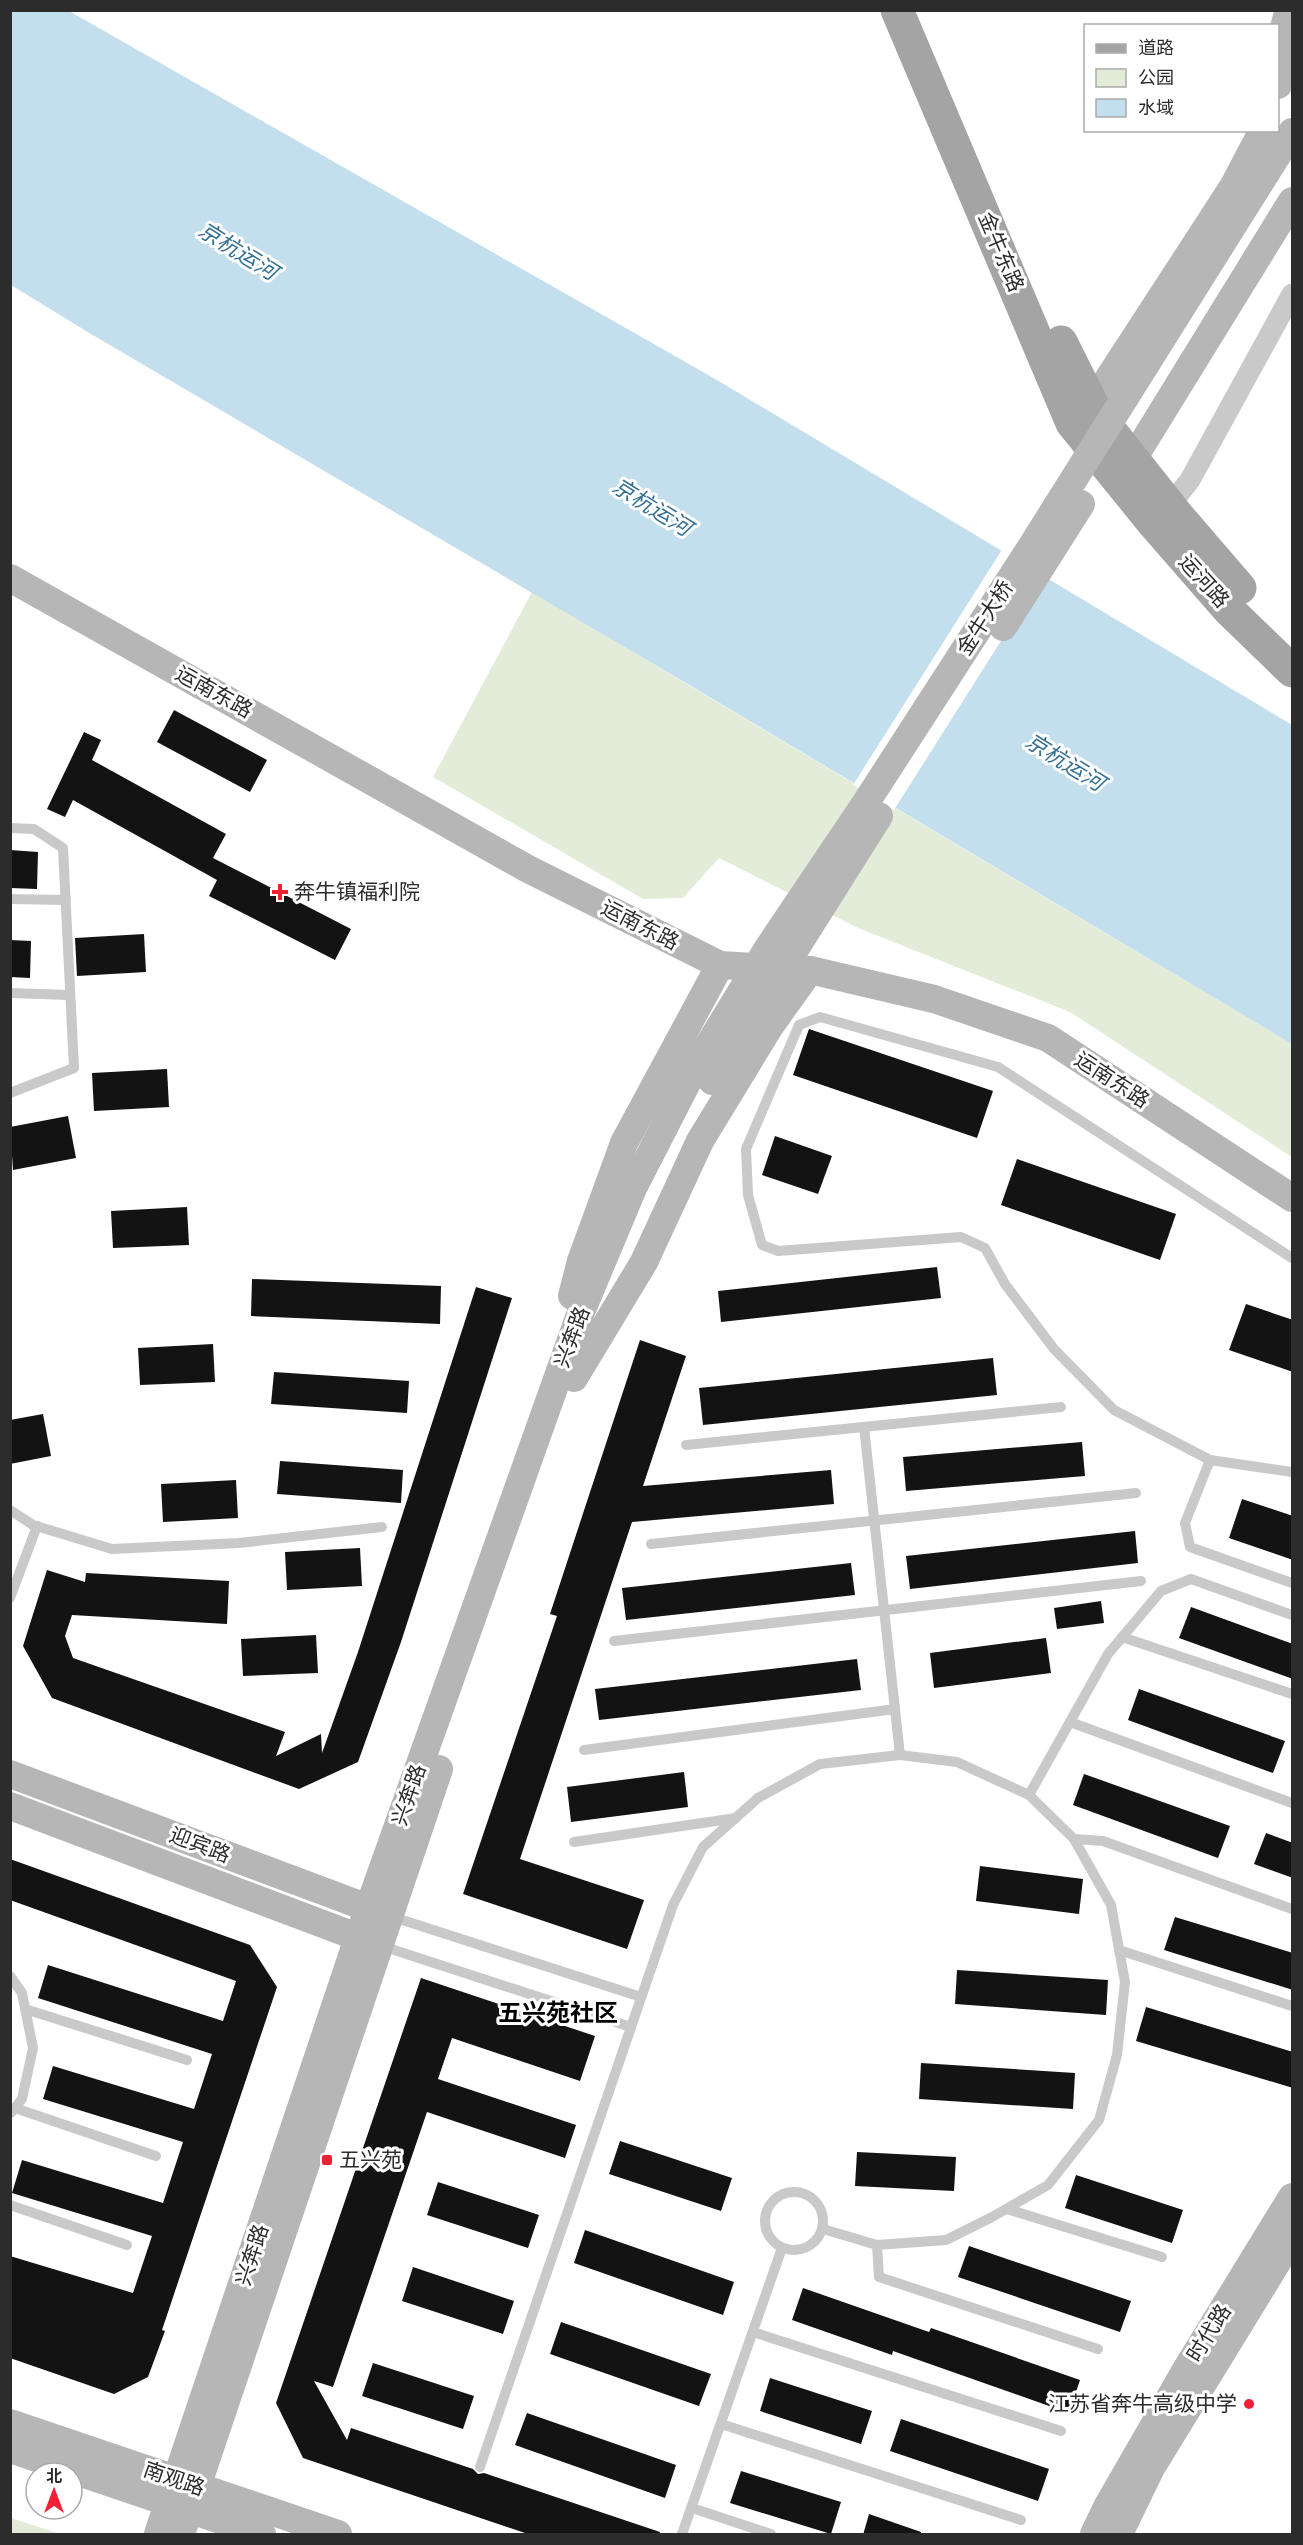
<svg xmlns="http://www.w3.org/2000/svg" width="1303" height="2545" font-family="Roboto,'Noto Sans SC',sans-serif">
  <style>
    .green { fill: #e3ecd8 }
    .water { fill: #c3deed }
    .pier { fill: #fff }
    .building { fill: #131313 }
    .lines { fill: none; stroke-linecap: round; stroke-linejoin: round }
    .lane { stroke: #c9c9c9; stroke-width: 10 }
    .street { stroke: #c9c9c9; stroke-width: 21 }
    .secondary { stroke: #b6b6b6; stroke-width: 28 }
    .primary { stroke: #a4a4a4; stroke-width: 33 }
    .secondary-bridge { stroke: #b6b6b6; stroke-width: 28 }
    .poi-dot { fill: #f22035; stroke: #fff; stroke-width: 2 }
    .labels { text-anchor: middle; dominant-baseline: central; stroke-width: 6; stroke-linejoin: round; paint-order: stroke }
    .street-label { font-size: 21px; fill: #2c2c2c; stroke: #fff }
    .poi-label { font-size: 21px; fill: #2c2c2c; stroke: #fff; text-anchor: start }
    .water-label { font-size: 22px; font-style: italic; fill: #357194; stroke: #fff }
    .quarter-label { font-size: 24px; font-weight: bold; fill: #000; stroke: #fff }
  </style>
  <rect width="100%" height="100%" fill="#fff"/>
  <g class="green">
    <path d="M532 592 1292 1044V1157L1070 1012 858 928 719 858 683 898 643 899 433 777Z"/>
    <path d="M11 2518 60 2534H11Z"/>
  </g>
  <path class="water" d="M10 11H69L717 380 1292 725V1044L691 686 91 334 11 285Z"/>
  <path class="pier" d="M1003 548 1044 573 894 810 853 785Z"/>
  <g class="building">
    <path d="M174 710 267 760 250 792 157 742Z"/>
    <path d="M84 732 101 740 92 760 226 834 213 858 351 929 335 960 209 896 217 880 73 800 65 817 47 809Z"/>
    <path d="M10 850 38 852 37 889 10 888Z"/>
    <path d="M144 934 146 972 77 976 75 938Z"/>
    <path d="M10 940 31 941 30 978 10 977Z"/>
    <path d="M809 1029 993 1091 977 1138 793 1075Z"/>
    <path d="M167 1069 169 1107 94 1111 92 1073Z"/>
    <path d="M68 1116 76 1158 13 1170 10 1127Z"/>
    <path d="M775 1136 832 1156 818 1194 762 1175Z"/>
    <path d="M1017 1159 1176 1214 1160 1260 1001 1205Z"/>
    <path d="M187 1207 189 1245 113 1248 111 1211Z"/>
    <path d="M937 1267 941 1298 721 1322 718 1291Z"/>
    <path d="M252 1279 441 1286 440 1324 251 1316Z"/>
    <path d="M476 1287 512 1298 401 1642 358 1762 299 1789 52 1698 23 1646 47 1570 85 1582 86 1573 229 1581 227 1624 72 1615 65 1636 73 1658 285 1732 276 1756 321 1734 322 1753 358 1652Z"/>
    <path d="M1246 1304 1293 1320V1372L1229 1350Z"/>
    <path d="M640 1340 686 1356 643 1486 831 1470 834 1504 632 1522 520 1859 644 1900 627 1949 463 1894 557 1616 550 1614Z"/>
    <path d="M213 1344 215 1382 140 1385 138 1348Z"/>
    <path d="M993 1358 997 1395 703 1425 699 1388Z"/>
    <path d="M274 1372 409 1381 407 1413 271 1404Z"/>
    <path d="M43 1414 51 1456 10 1464V1420Z"/>
    <path d="M1082 1442 1085 1476 906 1491 903 1457Z"/>
    <path d="M280 1461 403 1470 401 1503 277 1494Z"/>
    <path d="M236 1480 238 1518 163 1522 161 1484Z"/>
    <path d="M1242 1499 1293 1516V1560L1229 1538Z"/>
    <path d="M1135 1531 1138 1563 910 1589 906 1556Z"/>
    <path d="M360 1548 362 1586 287 1590 285 1552Z"/>
    <path d="M851 1563 855 1595 626 1620 622 1588Z"/>
    <path d="M1101 1601 1104 1623 1057 1629 1054 1608Z"/>
    <path d="M1191 1607 1293 1644V1679L1179 1638Z"/>
    <path d="M316 1635 318 1673 243 1676 241 1639Z"/>
    <path d="M1046 1638 1051 1673 934 1688 930 1653Z"/>
    <path d="M857 1659 861 1690 599 1720 595 1689Z"/>
    <path d="M1139 1689 1285 1741 1273 1773 1128 1720Z"/>
    <path d="M684 1772 688 1807 571 1822 567 1787Z"/>
    <path d="M1084 1774 1230 1826 1218 1858 1073 1805Z"/>
    <path d="M1266 1833 1293 1843V1878L1254 1864Z"/>
    <path d="M10 1859 250 1945 277 1987 162 2330 165 2331 148 2377 114 2394 10 2358V2256L133 2293 152 2236 12 2193 22 2160 163 2203 183 2142 43 2099 53 2066 194 2109 212 2054 38 1998 48 1965 223 2021 236 1981 10 1900Z"/>
    <path d="M980 1866 1083 1879 1079 1914 976 1901Z"/>
    <path d="M1175 1917 1293 1953V1990L1164 1950Z"/>
    <path d="M957 1970 1108 1980 1106 2015 955 2004Z"/>
    <path d="M421 1978 595 2036 580 2081 452 2038 438 2079 576 2125 565 2158 427 2112 333 2387 314 2381 347 2440 351 2428 473 2469 478 2474 484 2473 660 2532 659 2535H531L303 2458 276 2403Z"/>
    <path d="M1146 2007 1293 2052V2088L1136 2041Z"/>
    <path d="M921 2063 1075 2073 1073 2109 919 2099Z"/>
    <path d="M620 2141 732 2178 721 2211 609 2174Z"/>
    <path d="M857 2152 956 2157 954 2191 855 2186Z"/>
    <path d="M1076 2175 1183 2210 1172 2243 1065 2208Z"/>
    <path d="M438 2182 539 2215 528 2248 427 2215Z"/>
    <path d="M585 2230 734 2282 723 2315 574 2263Z"/>
    <path d="M969 2246 1131 2301 1120 2332 958 2277Z"/>
    <path d="M413 2267 514 2301 503 2334 402 2301Z"/>
    <path d="M803 2288 929 2332 931 2328 1080 2380 1069 2413 893 2351 892 2355 792 2320Z"/>
    <path d="M561 2322 711 2374 699 2406 550 2354Z"/>
    <path d="M373 2363 474 2396 463 2429 362 2396Z"/>
    <path d="M770 2378 872 2411 861 2444 760 2411Z"/>
    <path d="M527 2413 676 2465 665 2498 515 2445Z"/>
    <path d="M901 2419 1049 2469 1038 2501 890 2451Z"/>
    <path d="M741 2471 841 2502 831 2534 730 2503Z"/>
    <path d="M869 2514 921 2532V2535H863Z"/>
  </g>
  <g class="lines">
    <g class="lane">
      <path d="M10 828 34 829 63 848 74 1068 10 1093"/>
      <path d="M10 899 66 900"/>
      <path d="M10 993 70 995"/>
      <path d="M1292 1258 998 1067 820 1017 799 1025 746 1149 748 1195 762 1245 778 1251 961 1237 985 1248 1005 1284 1054 1349 1114 1410 1210 1460 1292 1472"/>
      <path d="M864 1427 900 1755"/>
      <path d="M686 1445 1061 1407"/>
      <path d="M1210 1460 1185 1523 1190 1547 1292 1583"/>
      <path d="M10 1510 33 1525 112 1549 239 1543 382 1527"/>
      <path d="M651 1544 1136 1493"/>
      <path d="M10 1598 37 1526"/>
      <path d="M1122 1637 1292 1694"/>
      <path d="M614 1641 1141 1581"/>
      <path d="M1070 1722 1292 1803"/>
      <path d="M584 1750 895 1709"/>
      <path d="M1029 1795 1108 1654 1161 1591 1191 1579 1292 1615"/>
      <path d="M1074 1839 1103 1841 1292 1909"/>
      <path d="M574 1842 736 1818"/>
      <path d="M390 1916 641 1997"/>
      <path d="M382 1946 631 2027"/>
      <path d="M1119 1950 1292 2006"/>
      <path d="M10 1976 22 1993 33 2048 22 2099 11 2113"/>
      <path d="M25 2009 187 2060"/>
      <path d="M15 2108 156 2156"/>
      <circle cx="794" cy="2221" r="29"/>
      <path d="M10 2205 127 2245"/>
      <path d="M1007 2209 1162 2257"/>
      <path d="M877 2245 879 2277 1098 2349"/>
      <path d="M753 2332 1061 2431"/>
      <path d="M721 2424 1021 2520"/>
      <path d="M480 2467 673 1905 703 1847 758 1798 820 1764 900 1755 957 1762 1029 1795 1074 1839 1111 1905 1125 1982 1117 2055 1099 2120 1048 2185 992 2217 946 2240 877 2245 823 2229"/>
      <path d="M692 2508 771 2534"/>
      <path d="M682 2534 782 2248"/>
    </g>
    <path class="street" d="M1162 515 1190 480 1292 294"/>
    <g class="secondary">
      <path d="M1278 48 1289 10"/>
      <path d="M1278 85 1292 37"/>
      <path d="M1271 165 1292 132"/>
      <path d="M1078 417 1092 404 1233 187 1263 130"/>
      <path d="M1124 479 1133 459 1292 201"/>
      <path d="M10 578 528 869 720 965 810 970 934 999 1048 1038 1292 1198"/>
      <path d="M572 1296 581 1261 624 1143 720 965"/>
      <path d="M574 1378 644 1262 700 1141 770 1026 810 970"/>
      <path d="M10 1774 387 1915"/>
      <path d="M10 1806 376 1944"/>
      <path d="M10 2423 338 2534"/>
      <path d="M10 2449 262 2534"/>
      <path d="M158 2534 358 1938 581 1312 633 1188 694 1069"/>
      <path d="M181 2534 439 1769"/>
      <path d="M1094 2534 1107 2507 1187 2368 1292 2197"/>
      <path d="M1119 2534 1151 2468 1292 2238"/>
    </g>
    <g class="primary">
      <path d="M897 10 1072 423 1154 524 1228 609 1292 671"/>
      <path d="M1061 342 1097 414 1178 516 1240 588"/>
    </g>
    <g class="secondary-bridge">
      <path d="M1003 627 1081 504"/>
      <path d="M694 1069 768 948 865 804 1033 544 1271 165"/>
      <path d="M712 1081 879 816"/>
    </g>
  </g>
  <g class="poi-dot">
    <path d="M277 883h6v6h6v6h-6v6h-6v-6h-6v-6h6z"/>
    <rect x="321" y="2154" width="12" height="12" rx="3"/>
    <circle cx="1249" cy="2404" r="6"/>
  </g>
  <g class="labels">
    <g class="street-label">
      <text transform="translate(1001 252) rotate(67)">金牛东路</text>
      <text transform="translate(1204 581) rotate(48)">运河路</text>
      <text transform="translate(985 618) rotate(-57)">金牛大桥</text>
      <text transform="translate(214 692) rotate(29)">运南东路</text>
      <text transform="translate(640 925) rotate(27)">运南东路</text>
      <text transform="translate(1112 1080) rotate(33)">运南东路</text>
      <text transform="translate(572 1337) rotate(-69)">兴奔路</text>
      <text transform="translate(409 1795) rotate(-71)">兴奔路</text>
      <text transform="translate(200 1845) rotate(21)">迎宾路</text>
      <text transform="translate(252 2255) rotate(-72)">兴奔路</text>
      <text transform="translate(1209 2333) rotate(-58)">时代路</text>
      <text transform="translate(174 2479) rotate(19)">南观路</text>
    </g>
    <g class="poi-label">
      <text x="294" y="892">奔牛镇福利院</text>
      <text x="339" y="2160">五兴苑</text>
      <text x="1237" y="2404" text-anchor="end">江苏省奔牛高级中学</text>
    </g>
    <g class="water-label">
      <text transform="translate(238 251) rotate(32)">京杭运河</text>
      <text transform="translate(652 507) rotate(32)">京杭运河</text>
      <text transform="translate(1065 762) rotate(32)">京杭运河</text>
    </g>
    <g class="quarter-label">
      <text x="558" y="2013">五兴苑社区</text>
    </g>
  </g>
  <rect width="1303" height="2545" fill="none" stroke="#2c2c2c" stroke-width="24"/>
  <rect x="1084" y="24" width="195" height="108" fill="#ffffff" stroke="#ababab" stroke-width="1.5"/>
  <rect x="1096" y="44" width="30" height="9" fill="#a4a4a4" stroke="#ababab" stroke-width="1.5"/>
  <text x="1138" y="54" font-size="18" fill="#2c2c2c">道路</text>
  <rect x="1096" y="69" width="30" height="18" fill="#e3ecd8" stroke="#ababab" stroke-width="1.5"/>
  <text x="1138" y="84" font-size="18" fill="#2c2c2c">公园</text>
  <rect x="1096" y="99" width="30" height="18" fill="#c3deed" stroke="#ababab" stroke-width="1.5"/>
  <text x="1138" y="114" font-size="18" fill="#2c2c2c">水域</text>
  <g transform="translate(54 2491)"><circle r="28" fill="#ffffff" stroke="#ababab" stroke-width="1.5"/>
  <path d="M0-4.5L10 22L0 15L-10 22Z" fill="#f22035"/>
  <text y="-9" font-size="16" font-weight="bold" text-anchor="middle" fill="#2c2c2c">北</text>
  </g>
</svg>
